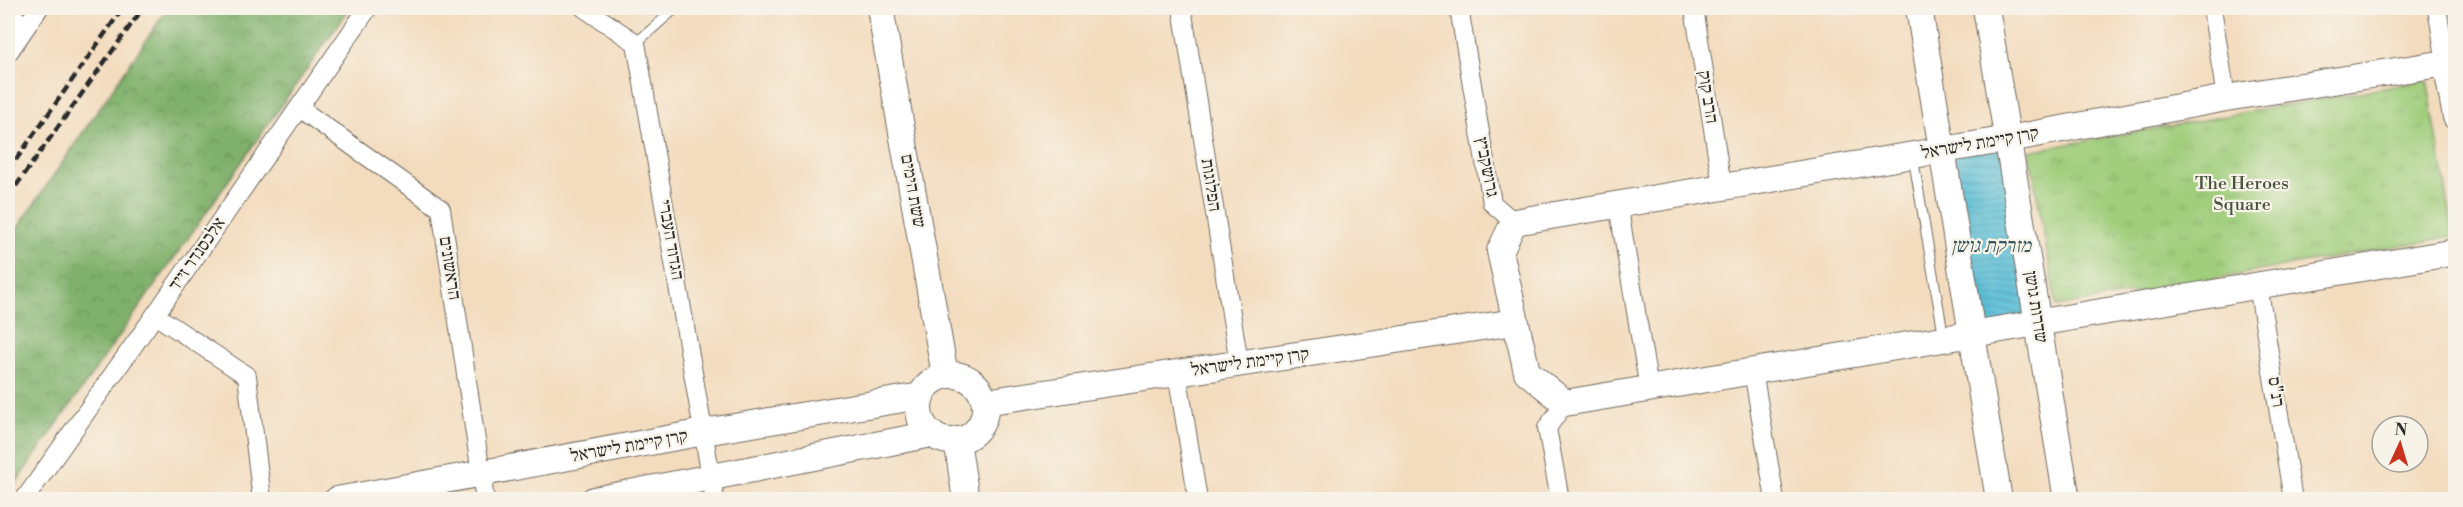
<svg xmlns="http://www.w3.org/2000/svg" width="2463" height="507" font-family="'Libre Bodoni','Frank Ruhl Libre',serif">
  <style>
    .grass { fill: url(#grass-tufts); stroke: #667c54; stroke-width: 1.5 }
    .forest { fill: url(#forest-crowns); stroke: #566e4c; stroke-width: 1.5 }
    .water { fill: url(#water-rules); stroke: #427582; stroke-width: 1.5 }
    .lines { fill: none; stroke-linecap: round; stroke-linejoin: round }
    .lane-casing { stroke: #71695e; stroke-width: 11 }
    .street-casing { stroke: #71695e; stroke-width: 20 }
    .secondary-casing { stroke: #71695e; stroke-width: 28 }
    .lane { stroke: #fff; stroke-width: 9 }
    .street { stroke: #fff; stroke-width: 18 }
    .secondary { stroke: #fff; stroke-width: 26 }
    .rail { stroke: #2b2b2b; stroke-width: 4.5; stroke-dasharray: 9 4.5; stroke-linecap: butt }
    .labels { text-anchor: middle; dominant-baseline: central; stroke-width: 4.5; stroke-linejoin: round; paint-order: stroke }
    .street-label { font-size: 18px; fill: #2b2b2b; stroke: #f7f3e8 }
    .park-label { font-size: 18px; fill: #48543f; stroke: #f7f3e8 }
    .water-label { font-size: 20px; font-style: italic; fill: #39575f; stroke: #f7f3e8 }
  </style>
  <defs>
    <pattern id="grass-tufts" width="24" height="20" patternUnits="userSpaceOnUse" patternTransform="scale(1.5)"><rect width="24" height="20" fill="#a0ce7c"/><path d="M3 7l-1-3M5 7V3M7 7l1-3M15 17l-1-3M17 17v-4M19 17l1-3" fill="none" stroke="#8ab16b"/></pattern>
    <pattern id="forest-crowns" width="20" height="18" patternUnits="userSpaceOnUse" patternTransform="scale(1.5)"><rect width="20" height="18" fill="#80b16c"/><path d="M2 6a3 3 0 1 1 6 0M12 15a3 3 0 1 1 6 0" fill="none" stroke="#699059"/></pattern>
    <pattern id="water-rules" width="6" height="5" patternUnits="userSpaceOnUse" patternTransform="scale(1.5)"><rect width="6" height="5" fill="#5abfd8"/><path d="M0 2.5h6" fill="none" stroke="#4b9baf"/></pattern>
  </defs>
  <rect width="100%" height="100%" fill="#f7f3e8"/>
  <filter id="ink" filterUnits="userSpaceOnUse"><feTurbulence type="fractalNoise" baseFrequency=".0167" numOctaves="2"/><feDisplacementMap in="SourceGraphic" scale="12" xChannelSelector="R" yChannelSelector="G"/><feConvolveMatrix kernelMatrix="1 2 1 2 8 2 1 2 1" color-interpolation-filters="sRGB"/></filter>
  <filter id="wash" filterUnits="userSpaceOnUse"><feTurbulence type="fractalNoise" baseFrequency=".008" numOctaves="4" result="noise"/><feDisplacementMap in="SourceGraphic" scale="24" xChannelSelector="R" yChannelSelector="G"/><feGaussianBlur stdDeviation="1.35" result="paint"/><feColorMatrix in="noise" values="0 0 0 0 0 0 0 0 0 0 0 0 0 0 0 0 0 1.4 0 .05"/><feComposite in="paint" operator="in"/></filter>
  <g filter="url(#wash)">
    <rect width="100%" height="100%" fill="#f3dcbe"/>
    <path class="grass" d="M2427 80 2454 236 2057 307 2029 151Z"/>
    <path class="forest" d="M168 8H350L8 494V242Z"/>
    <path class="water" d="M2003 146 2032 318 1976 329 1948 154Z"/>
  </g>
  <g filter="url(#ink)">
    <g class="lines">
      <g class="lane-casing">
        <g id="lane">
          <path d="M636 43 676 8"/>
          <path d="M1913 157 1944 338"/>
        </g>
      </g>
      <g class="street-casing">
        <g id="street">
          <path d="M584 8 636 43 715 500"/>
          <path d="M1182 8 1239 363"/>
          <path d="M1459 8 1492 203 1514 222"/>
          <path d="M1694 8 1722 186"/>
          <path d="M2212 8 2226 98"/>
          <path d="M2437 8 2446 63"/>
          <path d="M8 13 26 26"/>
          <path d="M8 53 39 8"/>
          <path d="M299 108 441 209 485 500"/>
          <path d="M1618 204 1649 389"/>
          <path d="M2258 285 2293 500"/>
          <path d="M155 315 247 376 262 500"/>
          <path d="M1753 371 1775 500"/>
          <path d="M1177 372 1198 500"/>
          <path d="M24 500 155 315 368 8"/>
          <path d="M1560 500 1547 428 1565 403"/>
        </g>
      </g>
      <g class="secondary-casing">
        <g id="secondary">
          <path d="M880 8 945 375"/>
          <path d="M1919 8 1999 500"/>
          <path d="M1986 8 2067 500"/>
          <path d="M2456 117 2446 63 2226 98 2009 139 1514 222 1500 251 1527 372 1565 403 2456 252"/>
          <circle cx="952" cy="408" r="33"/>
          <path d="M985 402 1515 322"/>
          <path d="M957 440 966 500"/>
          <path d="M337 500 704 432 921 396"/>
          <path d="M594 500 932 434"/>
        </g>
      </g>
      <use href="#lane" class="lane"/>
      <use href="#street" class="street"/>
      <use href="#secondary" class="secondary"/>
      <g class="rail">
        <path d="M8 171 123 8"/>
        <path d="M8 197 143 8"/>
      </g>
    </g>
  </g>
  <g class="labels">
    <g class="street-label">
      <text transform="translate(1708 97) rotate(81)">הרב קוק</text>
      <text transform="translate(1980 143) rotate(-10)">קרן קיימת לישראל</text>
      <text transform="translate(1487 167) rotate(79)">גרושקביץ</text>
      <text transform="translate(1211 185) rotate(81)">הפלוגות</text>
      <text transform="translate(913 191) rotate(80)">ששת הימים</text>
      <text transform="translate(671 240) rotate(80)">הגדוד העברי</text>
      <text transform="translate(197 254) rotate(-55)">אלכסנדר זייד</text>
      <text transform="translate(450 268) rotate(81)">הראשונים</text>
      <text transform="translate(2036 307) rotate(81)">שדרות גושן</text>
      <text transform="translate(1250 362) rotate(-8)">קרן קיימת לישראל</text>
      <text transform="translate(2276 392) rotate(81)">רנ"ס</text>
      <text transform="translate(629 446) rotate(-10)">קרן קיימת לישראל</text>
    </g>
    <g class="park-label">
      <text x="2242" y="183">The Heroes<tspan x="2242" dy="21">Square</tspan></text>
    </g>
    <g class="water-label">
      <text x="1991" y="246">מזרקת גושן</text>
    </g>
  </g>
  <rect width="2463" height="507" fill="none" stroke="#f7f3e8" stroke-width="30"/>
  <g transform="translate(2400 444) rotate(4)"><circle r="28" fill="#f7f3e8" stroke="#a5a39c" stroke-width="1.5"/>
  <path d="M0-4.5L10 22L0 15L-10 22Z" fill="#c8321e"/>
  <text y="-9" font-size="16" font-weight="bold" text-anchor="middle" fill="#2b2b2b">N</text>
  </g>
</svg>
